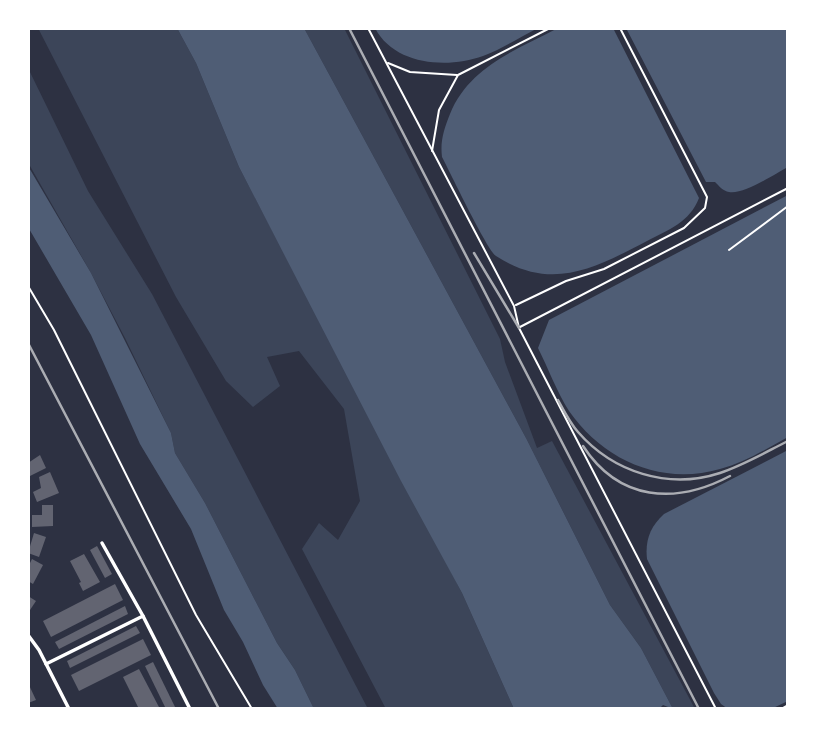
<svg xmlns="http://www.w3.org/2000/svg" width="816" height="737" font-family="'Public Sans',sans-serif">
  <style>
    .green { fill: #3c4559 }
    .water { fill: #4f5d75 }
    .building { fill: #626471 }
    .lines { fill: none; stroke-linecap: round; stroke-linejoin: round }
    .service { stroke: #fff; stroke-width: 2 }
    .minor { stroke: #fff; stroke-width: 3.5 }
    .rail { stroke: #abadb3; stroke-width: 2.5 }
  </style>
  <rect width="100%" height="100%" fill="#2d3142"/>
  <g class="green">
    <path d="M38 28H177L196 63 239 167 462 593 514 709H386L302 549 319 523 338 540 360 501 344 409 299 351 267 357 280 386 253 407 226 381 176 297Z"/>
    <path d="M304 28H344L500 339 505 362 537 448 552 441 695 709H673L641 648 610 605 526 438Z"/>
    <path d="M28 68 88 191 152 294 368 709H314L295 670 277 643 205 503 175 453 171 433 125 338 91 273 30 166 28 159Z"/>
  </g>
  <g class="water">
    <path d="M177 28H304L526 438 610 605 641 648 673 709 663 705 659 709H514L462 593 401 481 239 167 196 63Z"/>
    <path d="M375 28H538C520 37 502 49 483 56 447 69 394 65 375 28Z"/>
    <path d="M558 28H613L699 198C690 222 668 230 647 241 595 268 552 292 496 256 487 250 450 172 442 157 440 141 444 129 450 114 469 67 516 50 558 28Z"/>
    <path d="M626 28H788V167C775 174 743 195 729 192 723 191 719 186 715 182H706Z"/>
    <path d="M28 166 91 273 171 433 175 453 205 503 277 643 295 670 314 709H278L263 685 243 642 224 610 191 529 140 444 91 335 28 227Z"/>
    <path d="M788 195V437C766 449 744 463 720 469 661 486 603 460 569 411 557 392 548 368 538 348L549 320Z"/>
    <path d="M788 450V701L771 709H728L721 704 714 693 647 559C645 540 650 527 664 514Z"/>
  </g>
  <g class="building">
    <path d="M40 455 46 468 28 477V463Z"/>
    <path d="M50 472 59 493 37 502 33 492 41 488 39 477Z"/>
    <path d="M42 505H53V526L32 527V515H42Z"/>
    <path d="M34 533 46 537 39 557 28 553Z"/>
    <path d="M97 546 112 574 105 578 90 550Z"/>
    <path d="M84 554 100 582 83 591 79 583 81 582 70 561Z"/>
    <path d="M32 559 43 565 33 584 28 581V567Z"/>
    <path d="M115 584 123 600 51 637 43 621Z"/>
    <path d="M28 596 36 601 28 613Z"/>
    <path d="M125 606 128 614 59 649 55 642Z"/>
    <path d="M136 626 140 633 70 668 67 661Z"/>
    <path d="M143 639 151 655 79 691 71 675Z"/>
    <path d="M153 662 176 709H166L145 666Z"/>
    <path d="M139 669 160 709H139L123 677Z"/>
    <path d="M28 683 36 700 28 703Z"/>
  </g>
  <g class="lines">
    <g class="service">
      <path d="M368 28 514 306 519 328 716 709"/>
      <path d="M388 63 410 72 457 75"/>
      <path d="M432 151 439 110 458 75 550 28"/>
      <path d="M729 250 788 206"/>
      <path d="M28 286 54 330 196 615 252 709"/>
      <path d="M516 305 566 281 604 269 684 228 705 208 707 197 620 28"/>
      <path d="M520 327 788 188"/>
      <path d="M781 709 788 705"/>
    </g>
    <g class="minor">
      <path d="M102 543 143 616"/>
      <path d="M28 635 39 650 69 709"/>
      <path d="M46 664 143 616 190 709"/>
    </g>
    <g class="rail">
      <path d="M349 28 699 709"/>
      <path d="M474 253 519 328"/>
      <path d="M28 343 219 709"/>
      <path d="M558 400C564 411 570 423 578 432 613 472 668 490 720 473 744 465 766 452 788 441"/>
      <path d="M583 446C619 501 675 505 730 476"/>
    </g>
  </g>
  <rect width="816" height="737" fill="none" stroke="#ffffff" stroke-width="60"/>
</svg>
